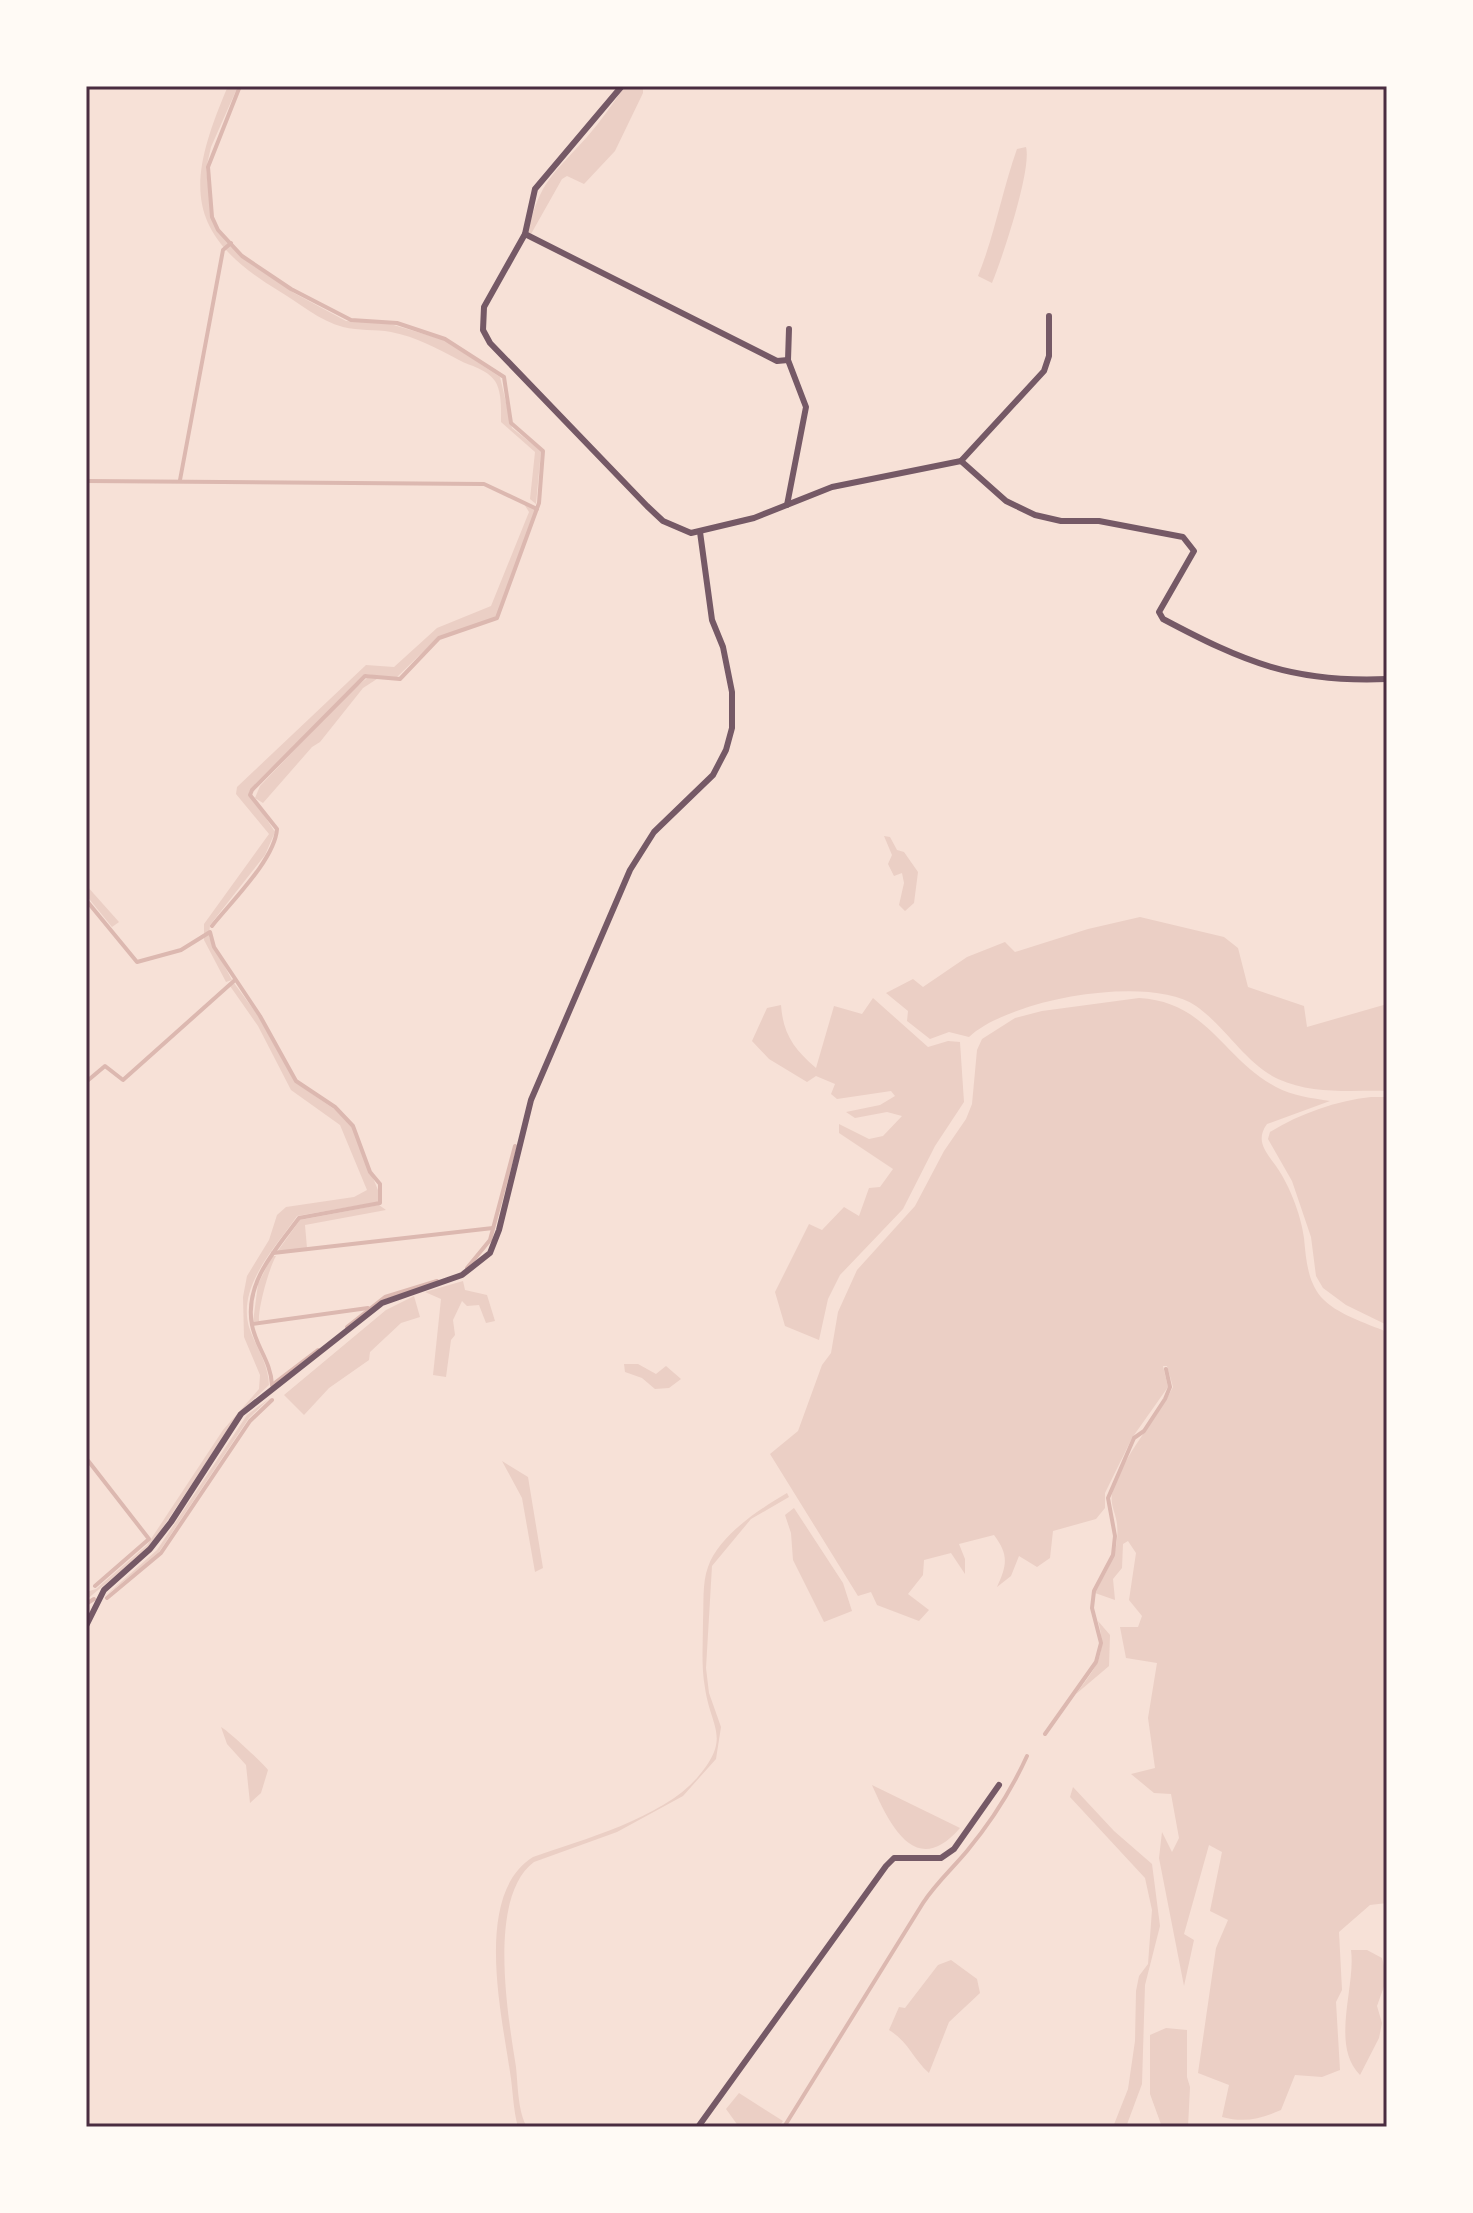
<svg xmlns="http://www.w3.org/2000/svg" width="1473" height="2213" font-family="Roboto,sans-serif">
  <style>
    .green { fill: #ebcfc5 }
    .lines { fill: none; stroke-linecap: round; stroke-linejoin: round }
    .stream { stroke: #dcb8b0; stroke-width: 4 }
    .minor { stroke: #755966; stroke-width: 6 }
    .neatline { fill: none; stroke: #4a2c40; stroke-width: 3 }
  </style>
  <rect width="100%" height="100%" fill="#f7e1d7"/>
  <g class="green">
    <path d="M228 86H238L211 147 206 169 212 220 241 257 294 293 346 321 387 323 444 340 500 377 512 428 541 451 536 504 530 499 535 452 501 422C501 409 502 392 495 381 487 369 470 366 459 360 436 348 417 337 391 332 375 329 359 331 343 327 320 321 299 303 279 291 182 233 187 182 228 86Z"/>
    <path d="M625 86H643V93L615 151 584 184 567 176 562 179 531 234 528 232C540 180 554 174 587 137 601 121 613 103 625 86Z"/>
    <path d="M1026 147C1032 169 1002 259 992 283L978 276C995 234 1002 191 1017 149Z"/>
    <path d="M524 504 536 510 496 617 437 638 396 678 365 674 249 792 275 832 265 855 210 925 209 937 232 980 226 982 204 940V924L269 834 236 794 237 787 366 665 394 667 437 628 491 606 529 512Z"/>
    <path d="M371 675 380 677 363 688 320 742 312 747 263 803 255 798 260 786 351 691Z"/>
    <path d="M884 836 890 837 897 850 904 852 918 872 914 903 905 911 899 905 904 883 902 873 894 876 888 864 892 855Z"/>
    <path d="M86 885 119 922 112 927 86 895Z"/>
    <path d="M1140 917 1224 937 1238 948 1248 987 1304 1006 1307 1027 1387 1004V1091C1351 1090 1313 1095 1278 1079 1246 1064 1225 1026 1196 1006 1149 974 1009 999 969 1037L949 1032 930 1039 907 1021 908 1011 886 993 913 979 923 987 967 957 1005 942 1015 952 1088 929Z"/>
    <path d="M234 983 259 1017 295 1082 334 1109 352 1127 380 1195 378 1202 297 1216C277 1246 237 1285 249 1327 256 1348 268 1362 269 1385L240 1412 149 1548 86 1600V1592L96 1589 147 1545 223 1430 259 1389 260 1375 244 1337 243 1297 247 1276 269 1240 277 1215 286 1207 354 1197 367 1190 340 1125 291 1090 258 1026 230 986Z"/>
    <path d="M873 998 928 1047 948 1041 960 1042 964 1102 935 1146 903 1209 840 1275 828 1299 819 1340 785 1326 775 1292 809 1224 822 1230 844 1207 859 1216 869 1188 880 1187 893 1169 839 1133V1124L869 1139 883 1136 902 1116 887 1112 855 1118 846 1112 880 1105 895 1096 891 1091 837 1099 831 1094 835 1084 816 1076 807 1082 769 1059 752 1041 767 1008 781 1005C783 1034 794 1049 816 1068L834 1006 862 1014Z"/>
    <path d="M1139 998C1208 1002 1222 1058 1276 1087 1292 1096 1312 1098 1330 1101L1267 1124C1256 1139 1264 1150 1273 1162 1288 1181 1301 1214 1304 1238 1306 1258 1307 1280 1321 1297 1336 1314 1366 1323 1387 1332V1903L1370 1905 1339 1932 1342 1990 1336 2002 1340 2070 1322 2077 1295 2075 1281 2110C1260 2119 1245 2123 1222 2117L1229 2085 1198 2073 1216 1948 1228 1920 1210 1911 1222 1852 1209 1845 1184 1934 1194 1940 1184 1986 1159 1858 1162 1832 1172 1852 1179 1838 1171 1794 1154 1793 1131 1774 1155 1768 1148 1718 1157 1663 1126 1658 1120 1627H1138L1142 1616 1129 1600 1136 1553 1128 1541 1123 1544 1122 1568 1113 1579 1115 1600 1095 1593C1107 1569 1120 1553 1117 1524 1116 1514 1110 1504 1112 1494 1123 1454 1155 1423 1173 1387L1167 1366H1163L1168 1387 1132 1438 1105 1493V1508L1096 1519 1053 1531 1050 1558 1037 1567 1019 1556 1011 1576 997 1587C1007 1565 1009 1555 994 1535L959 1544 965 1559V1574L951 1553 924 1560 923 1575 908 1594 929 1610 919 1621 877 1605 871 1592 858 1596 770 1454 798 1431 822 1365 831 1353 838 1312 857 1270 915 1206 944 1151 966 1119 972 1104 977 1050 982 1039 1015 1018 1042 1011Z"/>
    <path d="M1371 1097H1387V1325L1346 1305 1323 1288 1316 1276 1311 1237 1292 1181 1268 1139 1270 1132C1301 1113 1336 1101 1371 1097Z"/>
    <path d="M379 1205 386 1210 305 1225 307 1248 277 1252 300 1220Z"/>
    <path d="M272 1256H276C269 1268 258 1308 259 1321L253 1322 258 1284Z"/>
    <path d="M463 1281 465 1290 487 1295 495 1321 486 1323 479 1305 467 1306 462 1301 453 1320 455 1335 451 1340 446 1377 433 1375 441 1299 425 1292Z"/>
    <path d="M414 1296 420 1317 401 1323 370 1352 369 1360 329 1388 304 1415 284 1395 386 1310Z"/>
    <path d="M624 1364H638L656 1374 666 1366 681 1379 669 1388 655 1389 642 1378 625 1372Z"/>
    <path d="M270 1398 249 1418 157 1555 104 1597 157 1550 247 1415Z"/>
    <path d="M502 1461 528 1477 543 1568 535 1572 522 1498Z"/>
    <path d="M787 1493 789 1497 751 1519 712 1566 706 1668 709 1693 721 1727 716 1759 683 1796 617 1832 534 1862C487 1897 508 2016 516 2067 518 2086 518 2112 527 2127H518C513 2110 513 2090 510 2072 502 2016 473 1894 533 1857 582 1840 662 1818 697 1778 732 1737 711 1729 705 1688 701 1666 703 1644 703 1621 704 1604 702 1583 708 1567 719 1535 760 1509 787 1493Z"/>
    <path d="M794 1508 843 1583 852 1611 824 1622 793 1560 791 1533 785 1515Z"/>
    <path d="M1098 1621 1110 1635 1109 1666 1076 1694C1096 1667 1108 1655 1098 1621Z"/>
    <path d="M221 1727C226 1729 264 1764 268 1770L261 1793 250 1803 246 1765 227 1744Z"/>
    <path d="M872 1785 960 1828C916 1879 890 1826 872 1785Z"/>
    <path d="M1073 1787 1114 1831 1152 1864 1160 1926 1145 1985 1142 2084 1126 2127H1113L1128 2089 1135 2041 1136 1991 1139 1976 1148 1964 1152 1910 1145 1878 1070 1797Z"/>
    <path d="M1351 1950H1367L1382 1958 1387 1978 1377 2006 1382 2023 1379 2038 1360 2075C1330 2045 1356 1987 1351 1950Z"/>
    <path d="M951 1960 977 1979 980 1993 949 2022 929 2073C913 2059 908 2041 889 2030L899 2007 905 2008 938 1965Z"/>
    <path d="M1166 2028 1187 2030V2077L1190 2087 1188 2127H1162L1150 2094V2035Z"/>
    <path d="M739 2093 783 2121 779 2127H739L726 2109Z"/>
  </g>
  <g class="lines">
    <g class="stream">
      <path d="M180 480 223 250 231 243"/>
      <path d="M86 481 484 484 537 509"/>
      <path d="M86 900 137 962 181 950 210 932 214 947 260 1016 296 1081 335 1107 353 1126 370 1172 380 1184V1203L299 1218C276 1249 244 1283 252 1325 256 1347 271 1361 272 1385"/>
      <path d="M212 926C231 902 275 859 277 829L250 795 252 790 365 676 400 679 439 638 497 618 539 503 543 451 511 423 504 377 445 339 397 323 351 320 291 289 242 256 218 230 212 217 208 167 240 86"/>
      <path d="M86 1082 105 1066 123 1080 235 980"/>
      <path d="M273 1253 493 1228"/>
      <path d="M467 1268 490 1240 515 1146"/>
      <path d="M252 1324 368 1308"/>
      <path d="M347 1327 385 1297 437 1281"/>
      <path d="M272 1385 318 1350"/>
      <path d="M86 1458 149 1539 95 1586"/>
      <path d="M107 1598 161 1553 250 1421 272 1400"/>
      <path d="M86 1604 94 1599"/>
      <path d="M1045 1734 1096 1662 1101 1643 1092 1608 1094 1591 1113 1555 1115 1536 1108 1498 1134 1438 1144 1431 1165 1399 1170 1387 1166 1369"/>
      <path d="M784 2127 923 1903C936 1883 952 1869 967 1851 991 1822 1012 1789 1027 1756"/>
    </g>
    <g class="minor">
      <path d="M622 86 535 189 525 234 484 307 483 330 490 343 647 506 663 521 691 533 754 518 832 487 961 461 1044 371 1049 356V316"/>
      <path d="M525 234 777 361 788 360"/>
      <path d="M961 461 1006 501 1035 515 1061 521H1099L1183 537 1194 551 1159 612 1163 619C1244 662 1293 683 1387 679"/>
      <path d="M787 505 806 407 788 360 789 329"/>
      <path d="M86 1626 104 1590 150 1549 171 1522 241 1414 382 1303 462 1275 490 1253 499 1230 531 1100 630 870 654 832 713 775 726 750 732 728V692L723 647 712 620 700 532"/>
      <path d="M698 2127 886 1866 894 1858H941L954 1849 999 1785"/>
    </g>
  </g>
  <rect width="1473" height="2213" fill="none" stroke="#fffaf5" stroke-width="176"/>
  <rect x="88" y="88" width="1297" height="2037" class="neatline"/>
</svg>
